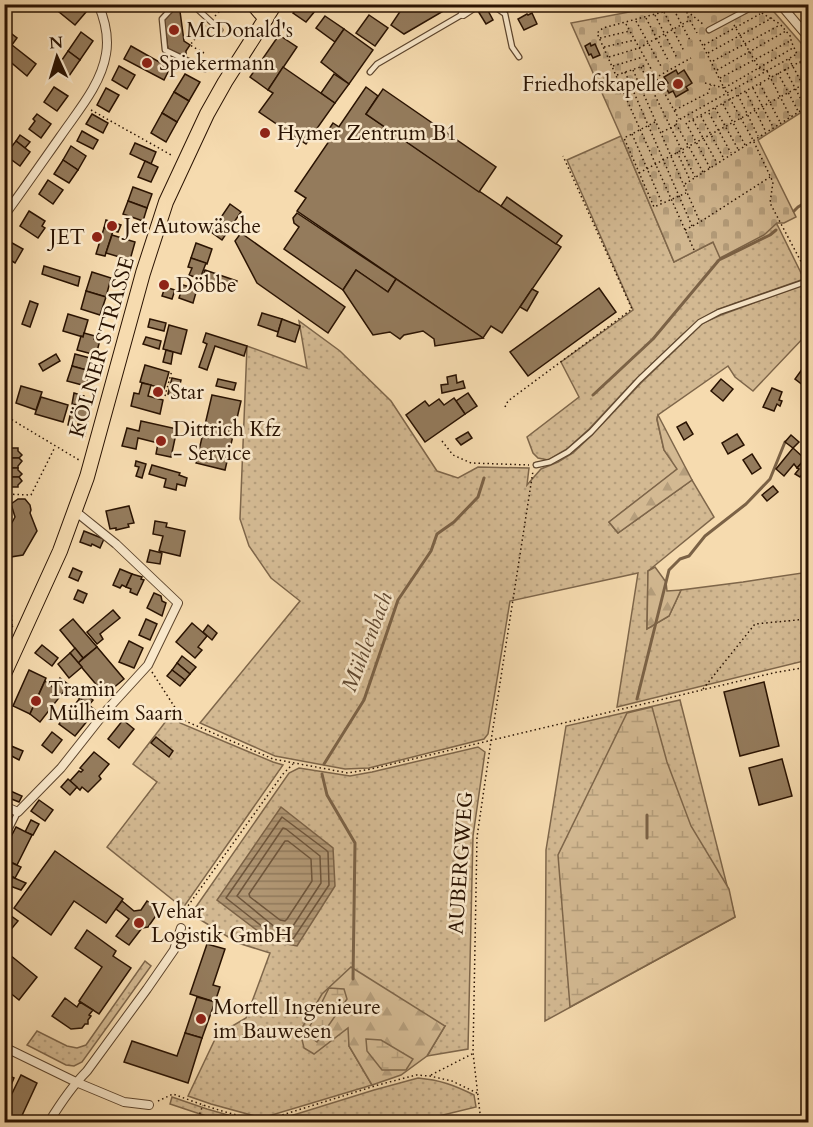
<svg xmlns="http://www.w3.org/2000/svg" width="813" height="1127" font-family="Cardo,serif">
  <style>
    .grass { fill: url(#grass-dots); stroke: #7e664a; stroke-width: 1.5 }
    .forest { fill: url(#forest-firs); stroke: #7e664a; stroke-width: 1.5 }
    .wetland { fill: url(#wetland-marsh); stroke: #7e664a; stroke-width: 1.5 }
    .cemetery { fill: url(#cemetery-stones); stroke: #7e664a; stroke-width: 1.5 }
    .water { fill: url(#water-rules); stroke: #7b6246; stroke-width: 1.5 }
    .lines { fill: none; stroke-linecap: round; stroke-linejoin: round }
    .shore { stroke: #6e553b; stroke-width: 1.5 }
    .stream { stroke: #7b6246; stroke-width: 3 }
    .building { fill: #947b5c; stroke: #2a1302; stroke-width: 1.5 }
    .service-casing { stroke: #5d452d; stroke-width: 7 }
    .minor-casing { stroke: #5d452d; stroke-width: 10 }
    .primary-casing { stroke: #2a1302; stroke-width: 16 }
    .path { stroke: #2a1302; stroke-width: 1.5; stroke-dasharray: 1.5 3; stroke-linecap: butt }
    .service { stroke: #f9e8cb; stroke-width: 4.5 }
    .minor { stroke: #f9e8cb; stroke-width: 8 }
    .primary { stroke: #f6dbaf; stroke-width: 14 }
    .poi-dot { fill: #8f2418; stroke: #f9e8cb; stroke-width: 2 }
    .labels { text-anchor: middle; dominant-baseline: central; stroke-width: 5; stroke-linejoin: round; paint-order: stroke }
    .poi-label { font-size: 21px; fill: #2a1302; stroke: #f9e8cb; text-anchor: start }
    .street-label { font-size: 21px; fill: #2a1302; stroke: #f9e8cb }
    .water-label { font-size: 22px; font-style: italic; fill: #604830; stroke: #f9e8cb }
  </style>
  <defs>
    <pattern id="grass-dots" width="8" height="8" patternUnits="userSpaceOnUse" patternTransform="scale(1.5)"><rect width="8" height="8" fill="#d3b992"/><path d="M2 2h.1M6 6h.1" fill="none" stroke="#b59e7c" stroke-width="1.8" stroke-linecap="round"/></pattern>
    <pattern id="forest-firs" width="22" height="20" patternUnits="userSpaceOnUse" patternTransform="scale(1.5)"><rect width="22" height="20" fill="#d3b992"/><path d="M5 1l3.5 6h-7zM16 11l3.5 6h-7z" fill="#b59e7c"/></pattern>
    <pattern id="wetland-marsh" width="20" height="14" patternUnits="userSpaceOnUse" patternTransform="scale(1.5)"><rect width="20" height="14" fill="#d3b992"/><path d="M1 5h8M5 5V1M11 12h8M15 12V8" fill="none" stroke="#b59e7c"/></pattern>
    <pattern id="cemetery-stones" width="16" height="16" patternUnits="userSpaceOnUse" patternTransform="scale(1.5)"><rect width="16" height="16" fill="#d3b992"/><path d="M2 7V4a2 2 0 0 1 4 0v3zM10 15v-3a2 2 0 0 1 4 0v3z" fill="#b59e7c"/></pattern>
    <pattern id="water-rules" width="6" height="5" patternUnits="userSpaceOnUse" patternTransform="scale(1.5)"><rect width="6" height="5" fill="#b19774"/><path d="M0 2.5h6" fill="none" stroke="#907a5d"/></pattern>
  </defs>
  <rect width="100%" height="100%" fill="#f6dbaf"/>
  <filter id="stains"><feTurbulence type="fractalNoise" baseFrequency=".00333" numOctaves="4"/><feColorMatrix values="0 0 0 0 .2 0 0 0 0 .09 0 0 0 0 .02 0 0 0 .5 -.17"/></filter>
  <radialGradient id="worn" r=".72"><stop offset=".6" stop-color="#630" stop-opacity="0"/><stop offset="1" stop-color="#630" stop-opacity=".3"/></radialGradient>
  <g class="grass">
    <path d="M621 136 674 262 713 242 718 252 772 214 804 279 719 309 701 319 683 334 634 381 589 429 567 449 548 460 538 458 533 453 527 437 579 397 561 362 633 310 567 160Z"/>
    <path d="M808 283V333L753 391 735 377 728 366 658 415 657 420 664 450 678 469 609 522 618 533 692 480 714 517 648 571 647 629 669 616 681 590 743 582 802 573 808 590V660L617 707 638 573 510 601 488 734 484 739 369 768 345 769 275 756 200 723 300 601 271 578 249 546 240 519 247 346 307 368 299 321 340 351 391 401 437 471 458 478 478 467 529 468 527 485 541 469 558 462 573 453 592 435 641 383 703 323 721 315Z"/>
    <path d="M680 700 735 917 545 1021 546 850 566 726Z"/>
    <path d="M173 712 180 723 273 762 283 765 183 908 107 847 157 782 133 764Z"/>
    <path d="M478 747 485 752 473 836 468 1049 427 1056 445 1026 349 1028V1046L372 1085 262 1118 211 1104 188 1096 217 1035 246 1018 270 953 238 943 191 914 289 773 299 768 350 776 372 772Z"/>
    <path d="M145 961 151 966 82 1062 74 1066 66 1065 27 1045 37 1031 67 1046 77 1048 86 1045Z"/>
    <path d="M418 1078C440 1080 454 1085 474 1095L476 1107 439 1116 411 1119 399 1122H224L170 1104 172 1097 207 1109 252 1122H271L374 1090Z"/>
  </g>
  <g class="forest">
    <path d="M658 415 692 480 618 533 609 522 677 469 664 450 657 419Z"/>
    <path d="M655 567 666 582 667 591 681 590 669 616 647 629 648 571Z"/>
    <path d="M351 967 445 1026 427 1056 401 1075 372 1085 349 1046 348 1028 314 1054 304 1048 300 1031 322 994Z"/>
  </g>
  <g class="wetland">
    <path d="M652 707 667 762 691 826 729 889 735 917 570 1007 558 855 627 713Z"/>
    <path d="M329 988 344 989 347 999 317 1042 306 1034Z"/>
    <path d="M366 1039 381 1040 413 1059 406 1070H382L367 1051Z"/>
  </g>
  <path class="cemetery" d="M666 5H768L808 51V108L758 140 796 217 784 223H777L764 235 720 258 713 242 674 262 621 136 571 23Z"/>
  <path class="water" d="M281 807 333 848 335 886 297 946 271 941 217 900Z"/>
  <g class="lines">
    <g class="shore">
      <path d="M282 817 326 850 328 852 329 885 293 939 273 935 226 898Z"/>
      <path d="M283 828 286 829 320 856 321 883 291 929 289 931 276 928 237 896Z"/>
      <path d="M285 841H288L311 859 312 881 287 919 285 921 280 920 250 897 249 894Z"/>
    </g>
    <g class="stream">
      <path d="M794 211 798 207 808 201"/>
      <path d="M593 395 653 339 719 260 770 235 776 230"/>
      <path d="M637 699 669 570 680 559 689 556 705 536 746 504 770 479 785 442"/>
      <path d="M324 764 364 700 398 600 431 551 437 534 454 522 478 497 484 478"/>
      <path d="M322 774 327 795 355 843 353 979"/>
      <path d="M647 815V838"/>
    </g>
  </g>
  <g class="building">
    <path d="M55 4H77L86 12 75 25 53 7Z"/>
    <path d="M179 4 184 41 190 45 186 51V58L197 64 195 68 164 52 168 50 164 19Z"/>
    <path d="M300 4H307L315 11 306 22 293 13Z"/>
    <path d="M405 4H449L452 6 404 34 391 25Z"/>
    <path d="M486 7 493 20 486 24 478 11Z"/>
    <path d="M532 13 537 24 524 30 518 19 527 14 528 15Z"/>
    <path d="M369 15 388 28 375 46 356 33Z"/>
    <path d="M325 16 344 29 335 42 316 28Z"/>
    <path d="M4 28 17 38 9 49 4 46Z"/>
    <path d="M344 29 373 50 349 84 321 62Z"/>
    <path d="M81 32 93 41 80 60 68 51Z"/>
    <path d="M279 35 297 47 268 90 250 77Z"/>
    <path d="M590 43 591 46 595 44 600 55 593 58 591 54 589 55 585 46Z"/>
    <path d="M12 45 36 64 27 76 8 60 4 58V55Z"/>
    <path d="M131 46 170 68 164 80 124 59Z"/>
    <path d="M68 51 80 60 67 79 55 70Z"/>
    <path d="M119 66 135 75 127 89 112 80Z"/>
    <path d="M283 67 335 103 306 144 259 112 273 93 268 90Z"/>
    <path d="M676 70 678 74 684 70 692 83 686 87 688 90 676 97 673 91 669 93 664 85 668 83 664 77Z"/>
    <path d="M185 74 200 82 189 101 174 92Z"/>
    <path d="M334 74 349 84 335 103 321 93Z"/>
    <path d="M54 87 68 96 57 111 44 102Z"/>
    <path d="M366 87 378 96 366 114 561 247 502 333 491 326 483 338 297 211 306 198 295 191Z"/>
    <path d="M106 88 119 95 109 112 97 105Z"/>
    <path d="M383 89 496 167 479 192 366 114Z"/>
    <path d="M174 92 189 101 177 122 162 113Z"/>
    <path d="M162 113 177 122 166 142 151 133Z"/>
    <path d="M37 114 51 124 41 138 29 129 35 121 33 119Z"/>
    <path d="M92 114 108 123 103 133 86 124Z"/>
    <path d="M333 123 339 127 329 142 323 138Z"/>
    <path d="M82 131 98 140 93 149 77 141Z"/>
    <path d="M20 135 30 142 25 148 16 141Z"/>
    <path d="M16 141 30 152 20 166 5 155Z"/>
    <path d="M135 143 156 152 151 164 130 154Z"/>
    <path d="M71 146 86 156 78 170 63 160Z"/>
    <path d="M63 160 78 170 69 183 54 174Z"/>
    <path d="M145 161 158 167 151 182 138 177Z"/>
    <path d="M48 180 63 190 53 204 39 194Z"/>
    <path d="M133 187 152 194 147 208 128 201Z"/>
    <path d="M507 197 562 236 556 244 501 206Z"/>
    <path d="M128 201 147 208 143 221 123 214Z"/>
    <path d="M230 204 241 212 222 240 211 232Z"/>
    <path d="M29 211 45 221 42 226 45 228 38 238 20 226Z"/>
    <path d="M297 213 396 279 388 292 356 270 343 290 284 249 299 227 294 223 293 218Z"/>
    <path d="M106 220 121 225 118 232 104 228Z"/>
    <path d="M104 228 113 231 105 256 96 254Z"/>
    <path d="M241 233 345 307 328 333 257 283 235 241Z"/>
    <path d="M112 235 135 242 130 260 106 253Z"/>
    <path d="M5 239 23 249 15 263 4 256Z"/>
    <path d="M196 243 212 249 207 264 191 258Z"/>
    <path d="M191 258 206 263 200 279 189 275 192 268 188 267Z"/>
    <path d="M44 266 80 277 78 286 42 274Z"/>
    <path d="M205 270 237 281 234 289 202 278Z"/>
    <path d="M356 270 388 292 396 279 483 338 435 346 434 339 423 331 404 335 400 339 390 332 373 335 343 290Z"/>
    <path d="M92 272 111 278 106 297 86 291Z"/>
    <path d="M183 285 197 289 193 303 179 298Z"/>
    <path d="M165 287 175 290 172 299 162 296Z"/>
    <path d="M599 288 616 312 528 376 510 352Z"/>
    <path d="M532 289 538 292 527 311 520 307Z"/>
    <path d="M86 291 106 297 100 315 81 309Z"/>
    <path d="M30 301 38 304 30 327 22 324Z"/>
    <path d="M262 313 282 319 278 332 258 325Z"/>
    <path d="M68 314 88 320 83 337 63 331Z"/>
    <path d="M150 319 166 323 164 331 148 327Z"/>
    <path d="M282 319 300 326 295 342 277 336Z"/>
    <path d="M169 325 187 330 181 354 163 349Z"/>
    <path d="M84 333 95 336 94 339 100 340 96 355 77 350 81 336 83 337Z"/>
    <path d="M206 333 247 346 244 356 215 346 207 370 199 367 207 344 203 342Z"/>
    <path d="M146 337 161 341 159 349 143 344Z"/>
    <path d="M166 350 173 352 171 364 163 362Z"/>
    <path d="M56 354 60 361 43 371 39 364Z"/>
    <path d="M75 354 94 359 90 371 72 366Z"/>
    <path d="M145 365 169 372 164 389 140 382Z"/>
    <path d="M72 366 90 371 86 386 67 381Z"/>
    <path d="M803 368 808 373V389L795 379Z"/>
    <path d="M456 375 457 383 463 381 465 388 442 393 441 385 448 384 447 377Z"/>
    <path d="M172 378 181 380 177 397 168 394Z"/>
    <path d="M218 379 236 383 234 390 216 386Z"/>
    <path d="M721 379 733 389 723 401 711 391Z"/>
    <path d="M142 383 151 385 148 396 163 400 160 414 131 406 134 393 139 394Z"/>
    <path d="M21 386 42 392 36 410 16 403Z"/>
    <path d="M772 388 782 392 779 400 782 401 780 406 777 404 774 411 763 407Z"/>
    <path d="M74 393 84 396 82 403 91 405 87 423 74 420 72 426 68 425 71 411 75 412 77 405 72 404Z"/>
    <path d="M468 393 477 406 465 414 456 401Z"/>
    <path d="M212 395 241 401 225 470 196 463Z"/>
    <path d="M41 397 68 405 63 422 35 414Z"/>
    <path d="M454 398 465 414 425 442 406 415 425 401 429 406 439 399 444 405Z"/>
    <path d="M141 421 177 429 171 457 156 454 158 443 138 438 136 449 122 446 127 428 139 431Z"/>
    <path d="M686 422 693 434 684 440 677 427Z"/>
    <path d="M78 424 87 426 85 436 76 434Z"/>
    <path d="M468 432 472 438 461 445 456 439Z"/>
    <path d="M737 434 744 445 728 454 722 443Z"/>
    <path d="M791 435 799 442 793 448 785 442Z"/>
    <path d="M6 448H18V451L22 455 19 458H6L4 452 7 451V449Z"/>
    <path d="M793 448 805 459 797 468 794 464 784 476 776 469Z"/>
    <path d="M752 454 761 468 752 474 743 460Z"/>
    <path d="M6 458H19L22 461 18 466V468H6L7 465 4 464Z"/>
    <path d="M805 459 808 462V467L800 477 795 474 799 469 797 468Z"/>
    <path d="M136 461 146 464 142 478 136 476 139 467 135 466Z"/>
    <path d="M152 465 180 473 179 475 187 478 185 486 177 484 176 490 164 487 166 479 149 474Z"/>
    <path d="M6 468H18V470L22 474 19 477H6L4 472 7 470Z"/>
    <path d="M6 477H19L22 481 18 485V487H6L4 483Z"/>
    <path d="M773 486 778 492 767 501 762 495Z"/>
    <path d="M18 499H25L30 505 31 510 30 513 37 531 23 555 4 558V537L15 517 11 504Z"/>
    <path d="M129 506 134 523 128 524 129 527 116 530V528L110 529 106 511Z"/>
    <path d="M155 521 167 523 166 527 185 531 180 556 159 551 163 536 153 534Z"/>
    <path d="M84 531 104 539 100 548 92 544 91 546 80 542Z"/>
    <path d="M150 550 162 553 160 564 147 562Z"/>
    <path d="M73 568 82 572 78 581 69 577Z"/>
    <path d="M120 569 132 574 126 587 122 585 120 588 113 585Z"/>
    <path d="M132 574 142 577 141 579 144 580 137 595 130 592 131 589 126 587Z"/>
    <path d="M78 590 87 594 83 603 74 599Z"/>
    <path d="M154 593 161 596 162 601 166 603 162 616 147 608Z"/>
    <path d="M113 610 120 618 100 634 103 639 97 644 87 632Z"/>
    <path d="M73 619 97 647 83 658 60 630Z"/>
    <path d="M146 619 157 624 150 640 139 635Z"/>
    <path d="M192 623 207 636 198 647 202 650 195 658 176 642Z"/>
    <path d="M208 625 217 633 212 640 203 632Z"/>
    <path d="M129 641 143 648 134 668 119 662Z"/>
    <path d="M42 645 58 658 52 666 35 653Z"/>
    <path d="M97 647 124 679 105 695 78 663Z"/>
    <path d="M75 648 83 658 78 663 70 653Z"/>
    <path d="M70 653 82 667 69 678 58 664Z"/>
    <path d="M182 656 196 667 190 674 177 663Z"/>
    <path d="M177 663 190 674 185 680 172 670Z"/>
    <path d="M29 670 46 678 30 714 13 706Z"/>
    <path d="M172 670 185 680 180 686 167 676Z"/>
    <path d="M60 678 69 685 40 722 30 714 45 681 55 689Z"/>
    <path d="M764 682 779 746 740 756 724 692Z"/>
    <path d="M75 685 93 700 89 705 70 692Z"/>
    <path d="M80 698 95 710 88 720 73 707Z"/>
    <path d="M73 707 88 720 75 736 59 724Z"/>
    <path d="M123 720 134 729 119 748 108 739Z"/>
    <path d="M52 732 62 740 52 753 42 745Z"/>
    <path d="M156 737 173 751 169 757 151 743Z"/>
    <path d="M4 740 10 743 9 745 23 751 19 760 6 753 4 755Z"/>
    <path d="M94 752 109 764 99 776 101 779 88 792 82 787 80 790 70 781 79 771 81 772 83 770 80 768Z"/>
    <path d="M782 759 792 796 759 805 749 768Z"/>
    <path d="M68 779 77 787 70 795 61 787Z"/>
    <path d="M6 789 22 796 19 802 4 796Z"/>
    <path d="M39 800 53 810 45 821 31 811Z"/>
    <path d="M31 820 39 824 33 835 25 832Z"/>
    <path d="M16 827 32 835 17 865 4 859V850Z"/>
    <path d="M55 851 123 899 106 923 74 901 51 935 14 908Z"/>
    <path d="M12 863 21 867 15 878 7 874Z"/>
    <path d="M12 877 26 883 21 890 10 886Z"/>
    <path d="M122 901 134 911 141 910 147 901 160 910 148 927 142 928 129 945 116 936 129 919 116 909Z"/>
    <path d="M7 913 18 921 4 938V916Z"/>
    <path d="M87 930 116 951 113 956 131 968 99 1014 79 1001 102 967 75 948Z"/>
    <path d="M207 944 225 949 213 985 220 987 215 1002 190 994Z"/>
    <path d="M10 955 37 977 19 1000 4 988V962Z"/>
    <path d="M197 997 215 1002 202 1038 185 1033Z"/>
    <path d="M65 998 77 1007 80 1002 93 1010 89 1015 91 1016 88 1020V1024H85L82 1028 71 1029 52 1016Z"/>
    <path d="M185 1033 202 1038 188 1083 124 1062 132 1041 177 1056Z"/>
    <path d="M7 1075 14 1078 9 1090 4 1088V1080Z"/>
    <path d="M21 1075 37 1083 19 1122H17L4 1117V1110Z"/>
  </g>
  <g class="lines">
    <g class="service-casing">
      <g id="service">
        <path d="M176 4 162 19 165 50 205 69"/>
        <path d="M192 4 220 30"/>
        <path d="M491 4 505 14 512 47 519 57"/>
        <path d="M709 30 758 4"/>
        <path d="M370 72 377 64 463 14"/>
        <path d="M536 465 550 462 568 452 591 432 639 380 700 322 719 312 808 281"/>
        <path d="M4 840 18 812"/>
      </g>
    </g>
    <g class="minor-casing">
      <g id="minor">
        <path d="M780 4 808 37"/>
        <path d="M463 14 478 4"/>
        <path d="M4 216C23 190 41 164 60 137 77 112 101 85 106 54 109 37 105 20 98 4"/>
        <path d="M4 806 18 812 61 768 106 711 148 665 178 603 116 544 75 511"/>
        <path d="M4 1047 76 1082 124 1102 149 1105"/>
        <path d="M49 1122C60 1104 72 1086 87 1071L147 989 174 950 181 928"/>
      </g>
    </g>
    <g class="primary-casing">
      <g id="primary">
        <path d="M253 4 266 19"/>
        <path d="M4 674 60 551 87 477 143 273 166 202 207 114 225 82 275 4"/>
      </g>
    </g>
    <g class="path">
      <path d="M674 10 691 42"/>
      <path d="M664 12 684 51"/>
      <path d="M687 12V15L697 33"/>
      <path d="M655 15 677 58"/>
      <path d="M215 16 227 4"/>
      <path d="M646 18 669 62"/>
      <path d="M636 21 661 66"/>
      <path d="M626 24 679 119"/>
      <path d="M734 25 759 68 767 71 790 116"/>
      <path d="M600 38 630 31"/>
      <path d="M700 40 724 88 793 48"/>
      <path d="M704 45 760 14"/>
      <path d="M604 47 635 40"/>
      <path d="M204 53 190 45 206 26"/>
      <path d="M708 53 772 18"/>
      <path d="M609 57 639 48 690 20"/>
      <path d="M789 59 808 95"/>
      <path d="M713 61 780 25"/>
      <path d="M800 62 808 79"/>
      <path d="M613 66 643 57"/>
      <path d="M641 67 695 177"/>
      <path d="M785 69 805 107"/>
      <path d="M633 70 700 222"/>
      <path d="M717 70 786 31"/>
      <path d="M625 72 692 226"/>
      <path d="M778 73 798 111"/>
      <path d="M617 75 646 65"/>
      <path d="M655 78 691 58"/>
      <path d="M720 78 790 41"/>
      <path d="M705 83 724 88 753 140 773 182 770 203 807 273"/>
      <path d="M760 84 780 122"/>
      <path d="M753 88 773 127"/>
      <path d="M746 92 765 130"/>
      <path d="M738 95 758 136"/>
      <path d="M723 104 745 145"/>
      <path d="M715 108 738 149"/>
      <path d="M91 110 173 156"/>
      <path d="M675 110 708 93 711 85"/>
      <path d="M709 113 731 153"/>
      <path d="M701 116 724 159"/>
      <path d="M693 120 717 163"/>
      <path d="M655 122 624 138 654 207 686 193"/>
      <path d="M662 132 676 125"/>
      <path d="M632 134 662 203"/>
      <path d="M677 152 690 180"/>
      <path d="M710 168 686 123 807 58 808 61"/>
      <path d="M703 172 675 122 797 54 791 41V37L780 24 760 12"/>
      <path d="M639 173 808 82"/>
      <path d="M685 184 808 106"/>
      <path d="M685 230 700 222 770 177"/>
      <path d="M694 250 597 33 603 28 678 8 687 11 704 25"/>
      <path d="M165 396 172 370"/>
      <path d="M505 407 508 401 632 309 563 156"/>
      <path d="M4 415 79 460"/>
      <path d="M442 441 453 455 471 463 529 465"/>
      <path d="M4 494 31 495 55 447"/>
      <path d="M11 606 12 625"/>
      <path d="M5 620 13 627"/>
      <path d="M152 672 183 720 273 759 348 773 371 769 773 673 808 667"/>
      <path d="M703 689 755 624 797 620 808 618"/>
      <path d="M183 918 185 910 283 774 293 764"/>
      <path d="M431 1075 472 1054"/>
      <path d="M158 1101 173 1094C203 1105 234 1117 266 1120L378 1085 416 1075 430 1076 452 1081 477 1093"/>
      <path d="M198 1118 203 1105"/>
      <path d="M481 1122 473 1053 477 837 491 741 533 471"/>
    </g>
    <use href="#service" class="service"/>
    <use href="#minor" class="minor"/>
    <use href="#primary" class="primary"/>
  </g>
  <g class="poi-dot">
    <circle cx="174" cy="30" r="6"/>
    <circle cx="147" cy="63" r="6"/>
    <circle cx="678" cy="84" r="6"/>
    <circle cx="265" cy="133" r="6"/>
    <circle cx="112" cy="226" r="6"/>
    <circle cx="97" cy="237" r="6"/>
    <circle cx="164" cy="285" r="6"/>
    <circle cx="158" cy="392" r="6"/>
    <circle cx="161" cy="441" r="6"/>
    <circle cx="36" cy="701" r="6"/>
    <circle cx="139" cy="923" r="6"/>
    <circle cx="201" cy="1019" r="6"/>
  </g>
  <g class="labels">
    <g class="poi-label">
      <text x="186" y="30">McDonald's</text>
      <text x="159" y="63">Spiekermann</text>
      <text x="666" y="84" text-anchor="end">Friedhofskapelle</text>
      <text x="277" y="133">Hymer Zentrum B1</text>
      <text x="124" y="226">Jet Autowäsche</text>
      <text x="85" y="237" text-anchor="end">JET</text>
      <text x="176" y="285">Döbbe</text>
      <text x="170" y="392">Star</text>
      <text x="173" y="429">Dittrich Kfz<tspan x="173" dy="24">- Service</tspan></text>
      <text x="48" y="689">Tramin<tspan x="48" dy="24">Mülheim Saarn</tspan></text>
      <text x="151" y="911">Vehar<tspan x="151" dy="24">Logistik GmbH</tspan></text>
      <text x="213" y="1007">Mortell Ingenieure<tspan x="213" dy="24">im Bauwesen</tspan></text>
    </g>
    <g class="street-label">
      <text transform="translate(102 347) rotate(-74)">KÖLNER STRASSE</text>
      <text transform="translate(461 863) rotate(-86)">AUBERGWEG</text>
    </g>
    <g class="water-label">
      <text transform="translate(367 642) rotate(-69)">Mühlenbach</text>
    </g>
  </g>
  <rect width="813" height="1127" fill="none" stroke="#f6dbaf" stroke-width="24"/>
  <rect x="6" y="6" width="801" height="1115" fill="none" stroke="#2a1302" stroke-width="3"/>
  <rect x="12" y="12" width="789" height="1103" fill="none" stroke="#2a1302" stroke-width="1.5"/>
  <g transform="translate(57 57) rotate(356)" stroke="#f9e8cb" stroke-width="4.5" paint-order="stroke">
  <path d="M0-4.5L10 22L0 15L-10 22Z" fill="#2a1302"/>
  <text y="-9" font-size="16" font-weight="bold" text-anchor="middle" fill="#2a1302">N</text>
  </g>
  <rect width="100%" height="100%" filter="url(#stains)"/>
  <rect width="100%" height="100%" fill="url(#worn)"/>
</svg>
